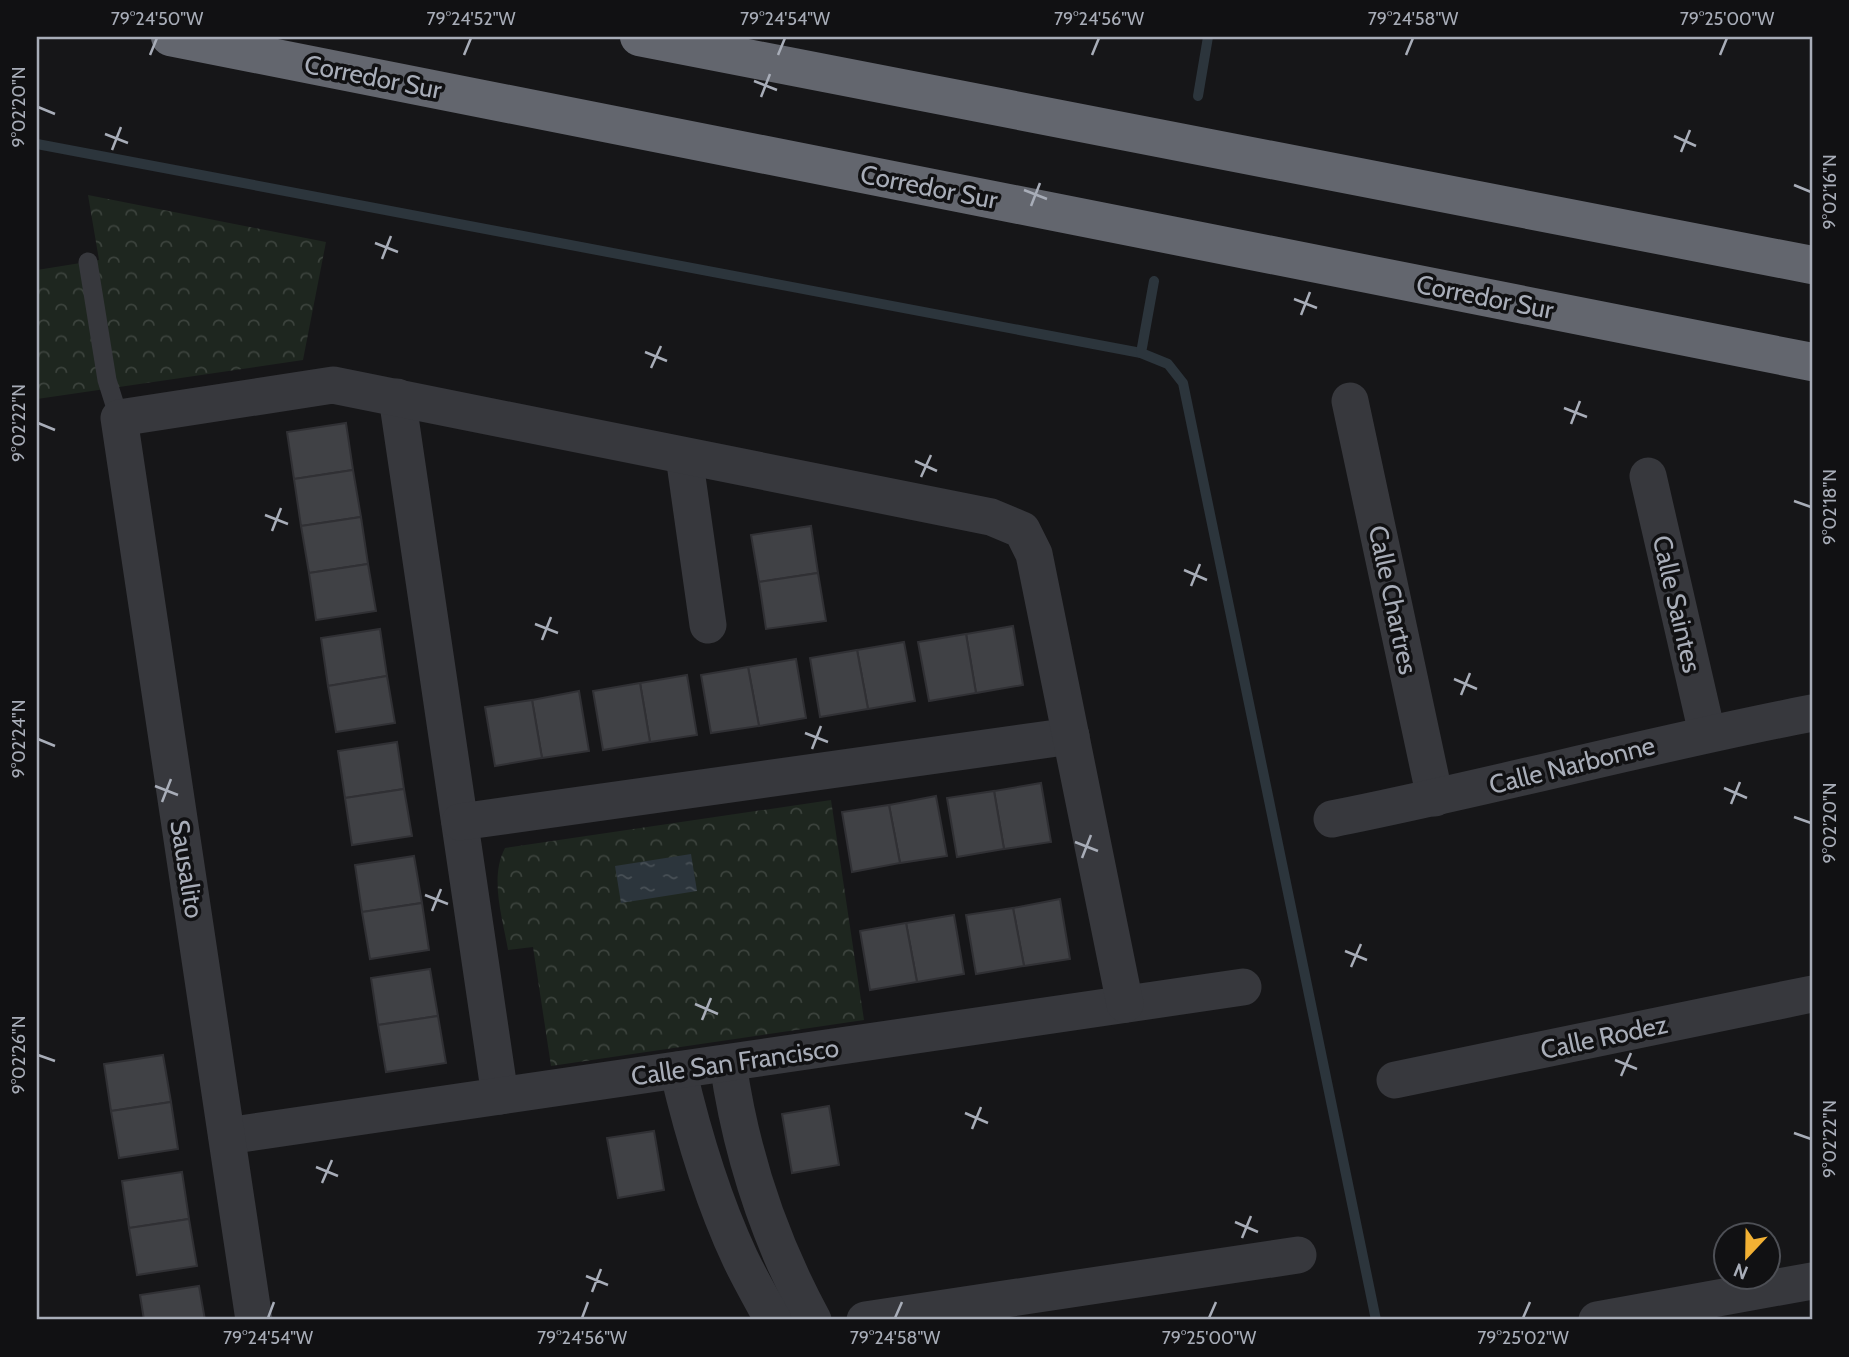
<svg xmlns="http://www.w3.org/2000/svg" width="1849" height="1357" font-family="Cabin,sans-serif">
  <style>
    .forest { fill: url(#forest-crowns) }
    .water { fill: url(#water-ripples) }
    .lines { fill: none; stroke-linecap: round; stroke-linejoin: round }
    .stream { stroke: #2c353c; stroke-width: 10 }
    .building { fill: #404145; stroke: #303034; stroke-width: 2 }
    .service { stroke: #37383d; stroke-width: 19 }
    .minor { stroke: #37383d; stroke-width: 37 }
    .motorway { stroke: #63666e; stroke-width: 38 }
    .ticks { fill: none; stroke: #a8adb8; stroke-width: 2.5 }
    .labels { text-anchor: middle; dominant-baseline: central; stroke-width: 7; stroke-linejoin: round; paint-order: stroke }
    .street-label { font-size: 26px; fill: #a8adb8; stroke: #111113 }
    .neatline { fill: none; stroke: #a8adb8; stroke-width: 2.5 }
    .ticks-label { font-size: 18px; text-anchor: middle; fill: #a8adb8 }
  </style>
  <defs>
    <pattern id="forest-crowns" width="20" height="18" patternUnits="userSpaceOnUse" patternTransform="scale(1.75)"><rect width="20" height="18" fill="#1e261f"/><path d="M2 6a3 3 0 1 1 6 0M12 15a3 3 0 1 1 6 0" fill="none" stroke="#3c433d"/></pattern>
    <pattern id="water-ripples" width="26" height="14" patternUnits="userSpaceOnUse" patternTransform="scale(1.75)"><rect width="26" height="14" fill="#2c353c"/><path d="M2 4q2-2 4 0t4 0M15 11q2-2 4 0t4 0" fill="none" stroke="#485056"/></pattern>
  </defs>
  <rect width="100%" height="100%" fill="#161618"/>
  <g class="forest">
    <path d="M88 195 326 242 303 360 37 399V270L99 260Z"/>
    <path d="M831 800 864 1020 551 1066 533 947 508 950C503 919 489 878 505 848Z"/>
  </g>
  <path class="water" d="M691 854 697 891 621 903 615 866Z"/>
  <g class="lines">
    <g class="stream">
      <path d="M1198 96 1208 37"/>
      <path d="M37 144 1141 353"/>
      <path d="M1154 281 1141 353 1168 364 1183 383 1376 1320"/>
    </g>
  </g>
  <g class="building">
    <path d="M346 423 353 470 294 479 287 432Z"/>
    <path d="M353 470 361 517 301 526 294 479Z"/>
    <path d="M361 517 368 564 309 573 301 526Z"/>
    <path d="M811 526 818 573 759 582 751 535Z"/>
    <path d="M368 564 376 611 316 620 309 573Z"/>
    <path d="M818 573 826 621 766 629 759 582Z"/>
    <path d="M1013 626 1023 685 976 693 966 634Z"/>
    <path d="M380 629 387 676 328 686 321 638Z"/>
    <path d="M966 634 976 693 929 701 918 642Z"/>
    <path d="M904 642 915 701 868 709 857 650Z"/>
    <path d="M857 650 868 709 820 717 810 658Z"/>
    <path d="M796 659 806 718 759 726 748 667Z"/>
    <path d="M748 667 759 726 711 733 701 675Z"/>
    <path d="M687 675 697 735 650 742 640 683Z"/>
    <path d="M387 676 395 723 336 732 328 686Z"/>
    <path d="M640 683 650 742 603 750 593 691Z"/>
    <path d="M579 691 589 751 542 758 532 700Z"/>
    <path d="M532 700 542 758 495 766 485 707Z"/>
    <path d="M397 742 404 789 345 798 338 751Z"/>
    <path d="M1041 783 1051 842 1004 849 994 791Z"/>
    <path d="M404 789 412 836 352 845 345 798Z"/>
    <path d="M994 791 1004 849 957 857 947 798Z"/>
    <path d="M936 796 947 856 900 863 889 805Z"/>
    <path d="M889 805 900 863 852 872 842 812Z"/>
    <path d="M414 856 422 903 362 912 355 865Z"/>
    <path d="M1060 899 1070 959 1024 966 1013 908Z"/>
    <path d="M422 903 429 950 370 959 362 912Z"/>
    <path d="M1013 908 1024 966 976 974 966 915Z"/>
    <path d="M954 915 964 974 917 982 906 923Z"/>
    <path d="M906 923 917 982 870 990 860 931Z"/>
    <path d="M430 969 438 1016 378 1025 371 978Z"/>
    <path d="M438 1016 446 1063 386 1072 378 1025Z"/>
    <path d="M163 1055 171 1102 111 1111 104 1064Z"/>
    <path d="M171 1102 178 1149 119 1158 111 1111Z"/>
    <path d="M829 1106 839 1165 792 1173 782 1114Z"/>
    <path d="M654 1131 664 1190 618 1198 607 1138Z"/>
    <path d="M182 1172 189 1219 129 1228 122 1181Z"/>
    <path d="M189 1219 197 1266 137 1275 129 1228Z"/>
    <path d="M199 1286 205 1320H144L140 1295Z"/>
  </g>
  <g class="lines">
    <path class="service" d="M88 262 107 380 119 418"/>
    <g class="minor">
      <path d="M397 397 500 1096"/>
      <path d="M1350 401 1435 798"/>
      <path d="M684 456 708 625"/>
      <path d="M1648 476 1707 733"/>
      <path d="M1332 819C1493 787 1651 744 1812 713"/>
      <path d="M460 822 1071 736"/>
      <path d="M728 1063C741 1155 769 1239 813 1320"/>
      <path d="M678 1070C693 1134 712 1198 740 1258 750 1279 762 1300 773 1320"/>
      <path d="M1395 1080 1812 994"/>
      <path d="M227 1136 1243 987"/>
      <path d="M254 1320 119 418 333 385 991 517 1022 530 1034 554 1125 1004"/>
      <path d="M865 1320 1298 1255"/>
      <path d="M1597 1320 1812 1281"/>
    </g>
    <g class="motorway">
      <path d="M170 37 1812 362"/>
      <path d="M639 37 1812 265"/>
    </g>
  </g>
  <path class="ticks" d="M150 55 157 38M464 55 471 38M778 55 785 38M1092 55 1099 38M1406 55 1413 38M1720 55 1727 38M754 81 777 90M761 97 770 74M38 107 55 114M105 134 128 143M1674 136 1696 146M112 150 121 127M1681 152 1690 130M1794 185 1811 192M1024 190 1047 199M1031 206 1040 183M375 243 398 252M382 259 391 236M1294 299 1317 308M1301 315 1310 292M645 352 667 361M651 368 661 346M1564 408 1587 417M38 423 55 430M1571 424 1580 401M915 461 937 471M921 477 931 455M1794 501 1811 507M265 515 288 524M272 531 281 508M1184 570 1207 580M1191 586 1200 564M535 624 558 633M542 640 551 617M1454 679 1477 689M1461 695 1470 673M805 733 828 742M38 739 55 746M812 749 821 726M155 786 178 795M1724 788 1747 798M162 802 171 779M1731 804 1740 782M1794 817 1811 823M1075 842 1098 851M1082 858 1091 835M425 895 448 904M432 911 441 889M1345 951 1367 960M1351 967 1361 944M695 1004 718 1014M702 1020 711 998M38 1055 55 1061M1615 1060 1637 1069M1621 1076 1631 1053M965 1113 988 1123M972 1129 981 1107M1794 1133 1811 1139M316 1167 338 1176M322 1183 332 1160M1235 1222 1258 1232M1242 1238 1251 1216M586 1276 608 1285M592 1292 601 1269M268 1318 274 1302M582 1318 588 1302M895 1318 902 1302M1209 1318 1216 1302M1523 1318 1530 1302"/>
  <g class="labels">
    <g class="street-label">
      <text transform="translate(373 77) rotate(11)">Corredor Sur</text>
      <text transform="translate(929 187) rotate(11)">Corredor Sur</text>
      <text transform="translate(1485 297) rotate(11)">Corredor Sur</text>
      <text transform="translate(1393 600) rotate(78)">Calle Chartres</text>
      <text transform="translate(1677 604) rotate(77)">Calle Saintes</text>
      <text transform="translate(1572 765) rotate(-14)">Calle Narbonne</text>
      <text transform="translate(187 869) rotate(81)">Sausalito</text>
      <text transform="translate(1604 1037) rotate(-12)">Calle Rodez</text>
      <text transform="translate(735 1062) rotate(-8)">Calle San Francisco</text>
    </g>
  </g>
  <rect width="1849" height="1357" fill="none" stroke="#111113" stroke-width="77"/>
  <g transform="translate(1747 1256) rotate(202)"><circle r="33" fill="#111113" stroke="#4d4f55" stroke-width="2"/>
  <path d="M0-5L12 26L0 18L-12 26Z" fill="#f2b134"/>
  <text y="-10" font-size="19" font-weight="bold" text-anchor="middle" fill="#a8adb8">N</text>
  </g>
  <rect x="38" y="38" width="1773" height="1280" class="neatline"/>
  <g class="ticks-label">
    <text x="157" y="25">79°24'50"W</text>
    <text x="471" y="25">79°24'52"W</text>
    <text x="785" y="25">79°24'54"W</text>
    <text x="1099" y="25">79°24'56"W</text>
    <text x="1413" y="25">79°24'58"W</text>
    <text x="1727" y="25">79°25'00"W</text>
    <text transform="translate(19 107) rotate(-90)" y="6">9°02'20"N</text>
    <text transform="translate(1830 192) rotate(-90)" y="6">9°02'16"N</text>
    <text transform="translate(19 423) rotate(-90)" y="6">9°02'22"N</text>
    <text transform="translate(1830 507) rotate(-90)" y="6">9°02'18"N</text>
    <text transform="translate(19 739) rotate(-90)" y="6">9°02'24"N</text>
    <text transform="translate(1830 823) rotate(-90)" y="6">9°02'20"N</text>
    <text transform="translate(19 1055) rotate(-90)" y="6">9°02'26"N</text>
    <text transform="translate(1830 1139) rotate(-90)" y="6">9°02'22"N</text>
    <text x="268" y="1344">79°24'54"W</text>
    <text x="582" y="1344">79°24'56"W</text>
    <text x="895" y="1344">79°24'58"W</text>
    <text x="1209" y="1344">79°25'00"W</text>
    <text x="1523" y="1344">79°25'02"W</text>
  </g>
</svg>
